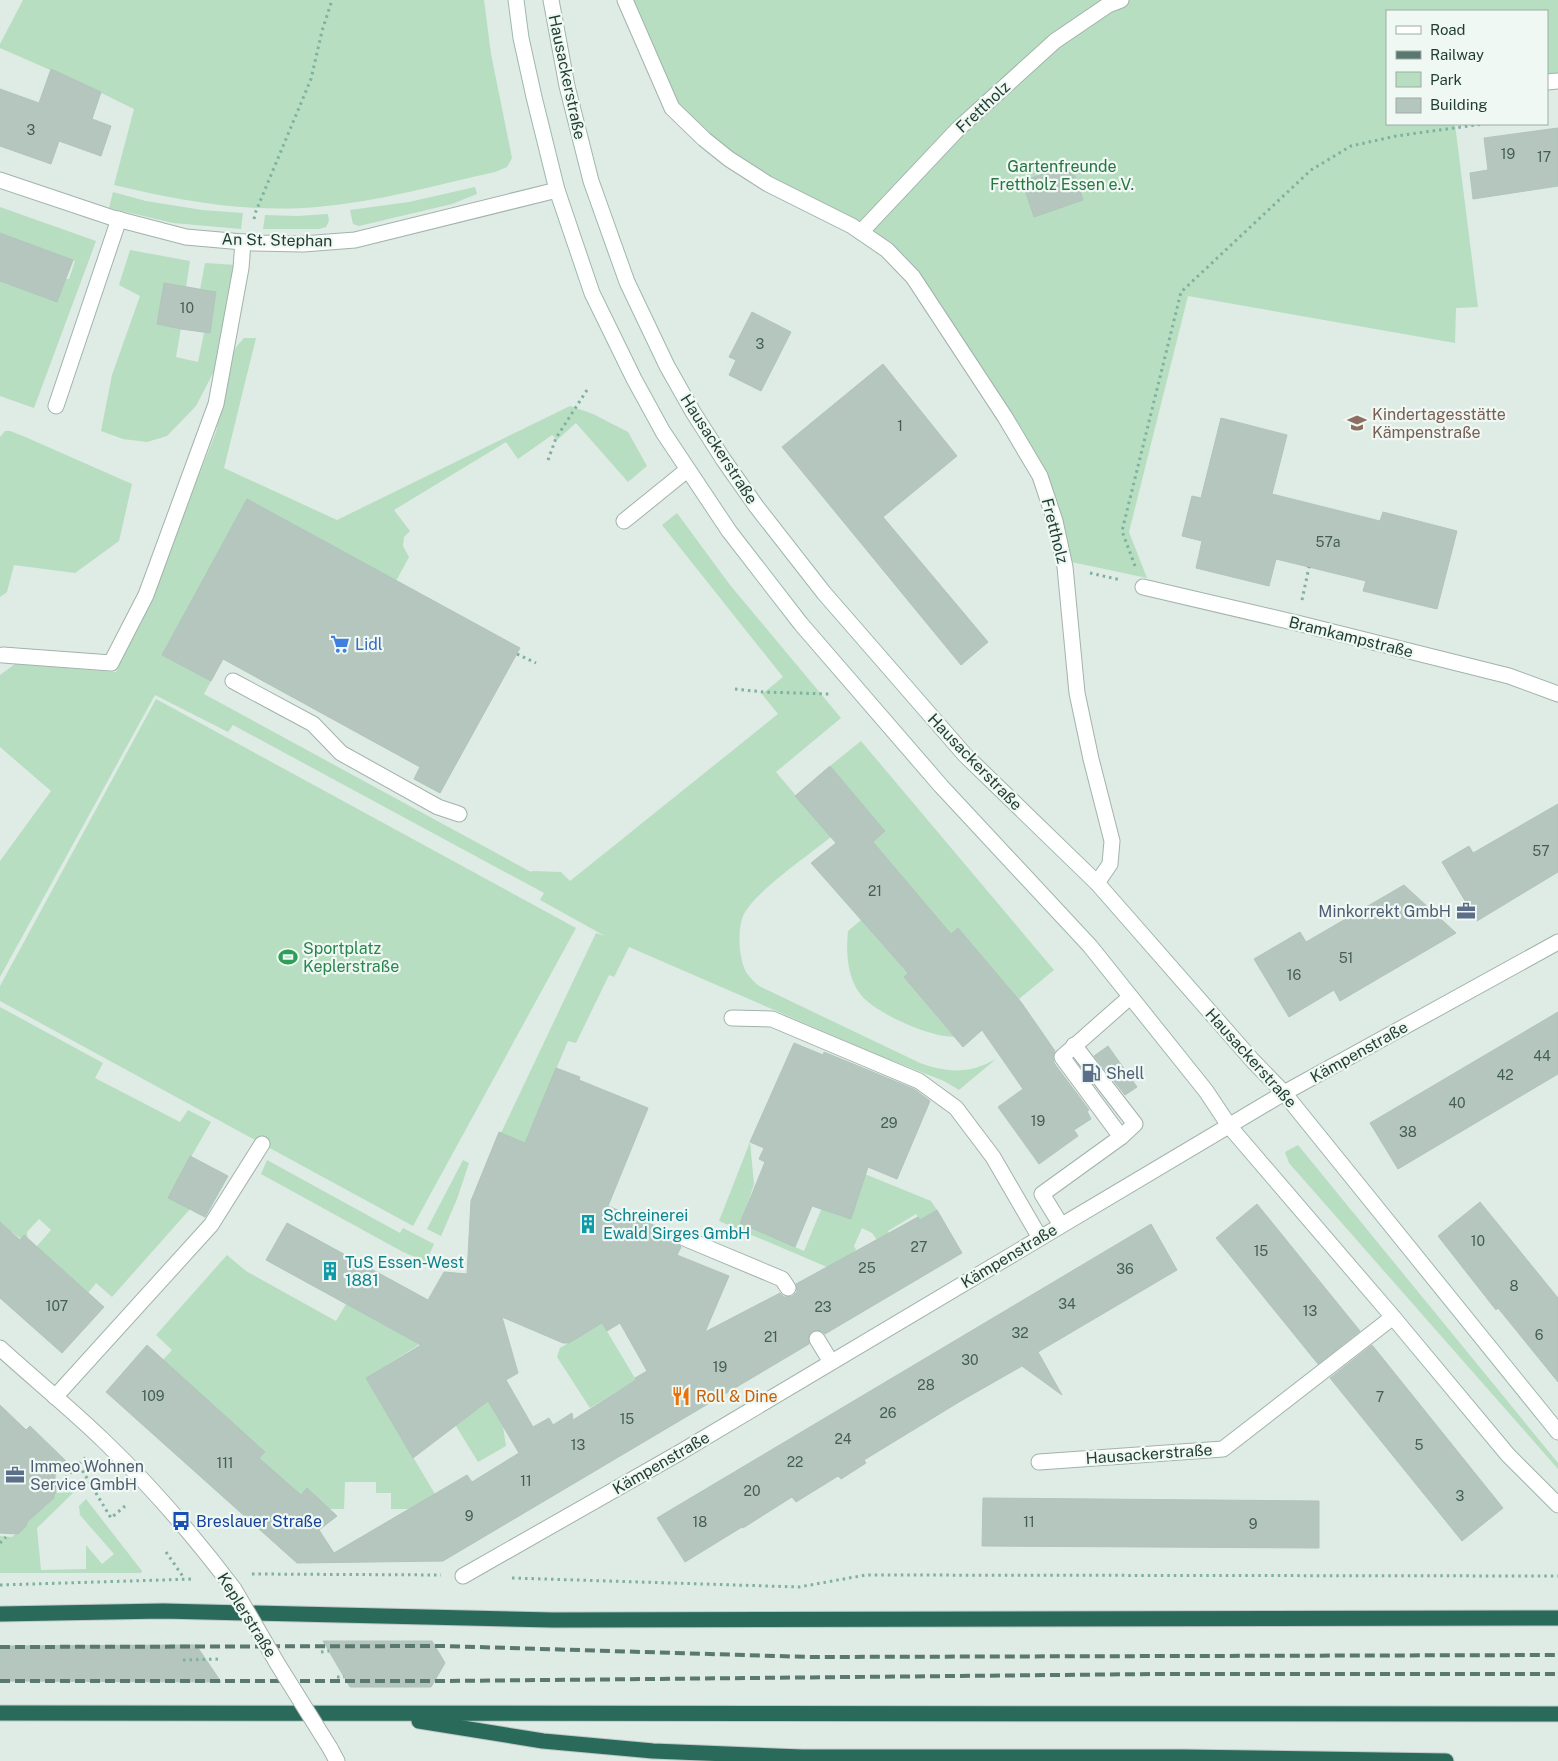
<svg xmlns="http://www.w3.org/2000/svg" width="1558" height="1761" font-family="'Public Sans',sans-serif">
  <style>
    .green { fill: #b7dec0 }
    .building { fill: #b4c6be; stroke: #b1c5bc; fill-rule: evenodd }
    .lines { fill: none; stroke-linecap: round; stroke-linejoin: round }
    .lane-casing { stroke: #a2b3ac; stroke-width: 17 }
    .street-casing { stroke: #a2b3ac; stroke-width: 17 }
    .secondary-casing { stroke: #9db8ad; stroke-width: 17 }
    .highway-casing { stroke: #c0c8c6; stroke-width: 17 }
    .path { stroke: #7eb19f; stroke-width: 3; stroke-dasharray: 2.5 4; stroke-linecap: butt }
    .lane { stroke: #fff; stroke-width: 15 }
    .street { stroke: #fff; stroke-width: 15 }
    .secondary { stroke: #fff; stroke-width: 15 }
    .highway { stroke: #2a6a5a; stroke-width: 15 }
    .rail { stroke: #59786f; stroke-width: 4; stroke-dasharray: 10 5; stroke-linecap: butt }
    .street-bridge-casing { stroke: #a2b3ac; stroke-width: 17; stroke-linecap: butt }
    .street-bridge { stroke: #fff; stroke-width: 15 }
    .labels { text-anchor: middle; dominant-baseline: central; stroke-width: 4.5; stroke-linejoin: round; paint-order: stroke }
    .number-label { font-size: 14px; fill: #445e56 }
    .street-label { font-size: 16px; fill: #1f3c33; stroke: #f0f8f3 }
    .park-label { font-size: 16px; fill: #287542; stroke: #f0f8f3 }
    .education-label { font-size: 16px; fill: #785e54; stroke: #f0f8f3; text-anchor: start }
    .shop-label { font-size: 16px; fill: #366cbe; stroke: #f0f8f3; text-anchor: start }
    .service-label { font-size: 16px; fill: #4e5e75; stroke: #f0f8f3; text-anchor: start }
    .leisure-label { font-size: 16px; fill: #27864d; stroke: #f0f8f3; text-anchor: start }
    .culture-label { font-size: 16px; fill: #0d838f; stroke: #f0f8f3; text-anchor: start }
    .food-label { font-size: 16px; fill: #c56008; stroke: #f0f8f3; text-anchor: start }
    .transit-label { font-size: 16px; fill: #164399; stroke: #f0f8f3; text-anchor: start }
  </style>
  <rect width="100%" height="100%" fill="#dfebe5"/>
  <g class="green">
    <path d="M23 0H484L491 54 512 158 507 167 495 172C436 185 377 202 317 207 248 213 180 201 114 185L134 109 89 87 0 48V44Z"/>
    <path d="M630 0H1558V79L1547 80V11H1387V124H1455L1478 307 1456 308 1455 343 1188 296 1129 532 1147 578 1067 561 1044 472 1010 410 915 271 888 241 854 221 771 179 731 154 677 107Z"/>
    <path d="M475 187 477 194 452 204 359 226 353 224 350 210 409 202Z"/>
    <path d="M113 192 146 201 202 210 243 213 241 229 173 223 109 208Z"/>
    <path d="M0 207 96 241 34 408 0 396V281L57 302 66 279H69L75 261 0 233Z"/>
    <path d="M328 214 329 221 326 227 319 229H263L265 215 297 216Z"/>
    <path d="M130 250 190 261 186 287 164 284 157 324 181 328 176 357 198 362 204 333H210L216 293 200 290 205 263 236 265 222 338 214 371 196 406 167 436 147 442 123 439 101 431 112 375 140 296 119 285Z"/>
    <path d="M244 338H256L224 468 337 520 570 406 593 414 628 432 647 466 628 482 576 423 557 440 552 435 518 459 506 442 394 510 410 531 404 537 403 546 409 557 396 581 163 655 211 681 204 694 531 872 532 871 561 872 570 881 778 714 762 694 783 677 662 525 677 513 730 585 841 718 776 772 831 837C810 854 753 893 743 916 739 926 739 940 740 950 743 969 745 974 759 986L920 1063C949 1073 969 1074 996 1059L959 1090 944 1081 878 1055 629 947 614 977 609 975 576 1043 568 1041 535 1119 542 1150 501 1133 596 933 605 936 540 900 544 893 233 725 228 732 155 695 0 977V861L51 791 0 747V675L15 664 116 672 160 574 216 432 229 363 236 347Z"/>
    <path d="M5 431H10L23 436 132 484 119 541 75 573 14 565 7 592 0 597V437Z"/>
    <path d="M156 699 576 928 413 1226 0 1001V986Z"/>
    <path d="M861 741 1054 970 1019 999 958 928 951 934 873 842 885 831 830 766Z"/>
    <path d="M861 920 908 973 904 977 954 1037C948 1036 941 1036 935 1034 914 1029 870 1010 858 991 847 974 846 951 848 931Z"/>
    <path d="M0 1007 103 1063 95 1078 180 1122 188 1110 211 1122 191 1157H189L169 1198 190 1209 112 1297 96 1283 88 1293 31 1253 51 1230 39 1219 27 1232 28 1244 5 1227 0 1230Z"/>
    <path d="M750 1142 754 1184 747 1205 795 1247 804 1251 840 1164 931 1201 937 1210 920 1220 916 1214 888 1231 889 1233 877 1240 872 1233 862 1228 854 1246 856 1250 848 1256 831 1274 827 1267 719 1221Z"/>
    <path d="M1298 1145 1558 1463V1469L1289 1163 1285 1152Z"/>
    <path d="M267 1160 400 1233 403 1228 434 1244 426 1262 403 1252 261 1174Z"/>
    <path d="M463 1160 469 1163 457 1199 441 1236 427 1229Z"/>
    <path d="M227 1255 246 1271 336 1321 346 1304 420 1344 366 1378 435 1494 426 1509H391V1493H376V1482H345L344 1509H319L301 1495 259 1458 265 1452 163 1360 172 1350 156 1335Z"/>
    <path d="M602 1323 636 1380 590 1408 557 1357 560 1348Z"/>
    <path d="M488 1401 503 1427 506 1446 478 1462 453 1421Z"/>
    <path d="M74 1492 37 1528 41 1570 86 1569V1545L102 1564 114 1554 80 1515 79 1506 86 1499 142 1571 141 1573H0V1536L12 1537 15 1534H18L21 1529H23L27 1522 42 1507H45L48 1502H50L54 1498V1495L56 1493Z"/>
  </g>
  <g class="building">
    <path d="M51 69 101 92 92 119 111 126 101 156 59 141 51 164 0 146V89L39 103Z"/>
    <path d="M1558 128V186L1473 199 1470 173 1488 170 1484 138Z"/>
    <path d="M1071 165 1083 200 1034 217 1022 181Z"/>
    <path d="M0 233 73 260 57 302 0 281Z"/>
    <path d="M164 283 216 292 210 333 181 329 157 324Z"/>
    <path d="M752 312 791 332 761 391 729 375 736 360 729 357Z"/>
    <path d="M883 364 957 456 883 517 988 642 961 665 782 447Z"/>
    <path d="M1221 418 1287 435 1272 494 1380 521 1383 512 1457 531 1437 609 1363 591 1366 581 1276 559 1269 586 1196 568 1202 541 1182 536 1192 496 1201 498Z"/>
    <path d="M247 499 520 648 440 793 414 779 420 767 223 659 211 681 162 655Z"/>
    <path d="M830 766 885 831 873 842 951 934 958 928 1021 1002 1055 1051 1053 1058 1054 1063 1089 1110 1087 1111 1091 1119 1074 1130 1078 1136 1039 1164 998 1107 1023 1089 982 1030 963 1047 904 977 908 973 811 863 836 843 795 796Z"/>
    <path d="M1558 804V872L1477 921 1442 862 1469 846 1473 853Z"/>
    <path d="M1404 885 1456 933 1340 1001 1334 990 1289 1017 1254 959 1300 932 1306 942Z"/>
    <path d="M1558 1012V1074L1398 1169 1370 1123Z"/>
    <path d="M794 1043 823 1055 824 1052 914 1089 930 1101 897 1179 868 1167 851 1219 812 1206 795 1247 740 1223 765 1162 759 1159 764 1148 750 1142Z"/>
    <path d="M1108 1046 1137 1087 1125 1095 1094 1056Z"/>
    <path d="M556 1068 580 1077 579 1080 648 1108 608 1206 675 1234V1240L681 1247 677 1255 729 1276 705 1332 780 1293 784 1297 793 1296 797 1292 796 1284 918 1217 920 1220 937 1210 962 1253 825 1334 821 1331H813L809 1335V1344L443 1561 297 1563 106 1392 147 1345 265 1452 259 1458 301 1495 307 1488 337 1516 319 1530 334 1553 467 1475 472 1482 519 1453 488 1401 413 1458 366 1378 421 1345 266 1260 287 1223 428 1300 444 1272 467 1274 471 1201 499 1132 525 1143ZM502 1317 563 1343H569L602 1323 607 1331 620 1323 647 1371 635 1378 636 1380 573 1420 572 1413 553 1425 549 1418 533 1427 506 1380 518 1373Z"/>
    <path d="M190 1156 228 1176 205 1217 168 1198Z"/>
    <path d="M1480 1202 1558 1298V1382L1498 1308 1496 1310 1438 1236Z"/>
    <path d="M1257 1204 1360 1331 1318 1364 1216 1238Z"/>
    <path d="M0 1222 20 1240 24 1235 104 1307 62 1353 0 1298Z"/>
    <path d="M1151 1224 1177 1270 1038 1352 1062 1395 1022 1366 959 1402 864 1460 866 1463 841 1479 838 1476 796 1502 792 1497 743 1528 742 1527 685 1562 657 1518Z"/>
    <path d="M1372 1345 1503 1508 1462 1541 1330 1378Z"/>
    <path d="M0 1405 26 1430 30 1426 68 1463 55 1475 56 1493 54 1495V1498L27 1522V1525L18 1534 0 1533Z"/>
    <path d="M983 1498 1319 1501V1548L982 1546Z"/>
    <path d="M323 1641H432L445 1663 431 1687H350Z"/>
    <path d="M196 1645 221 1682 0 1681V1646Z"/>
  </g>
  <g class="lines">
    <g class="lane-casing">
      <g id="lane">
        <path d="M56 406 119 219"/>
        <path d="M624 521 687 470"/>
        <path d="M3 655 111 663 146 595 216 404 241 268 243 242"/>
        <path d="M233 681 313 724 341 753 438 807 459 814"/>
        <path d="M732 1018 772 1019 919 1081 956 1108 993 1157 1040 1238"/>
        <path d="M1074 1045 1135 1124 1121 1137"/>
        <path d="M1061 1225 1042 1194 1121 1137 1062 1057 1130 997"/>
        <path d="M684 1238 782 1279 788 1288"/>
        <path d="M817 1339 831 1362"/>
        <path d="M55 1397 211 1225 262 1144"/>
        <path d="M1039 1462 1223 1449 1393 1317"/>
      </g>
    </g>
    <g class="street-casing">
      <g id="street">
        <path d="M625 0 672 108 704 139 729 159 768 184 852 226 887 250 913 277 1005 417 1040 476 1055 521 1065 567 1077 693 1091 759 1112 841 1110 864 1097 883"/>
        <path d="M1547 82 1558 81"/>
        <path d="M0 180 113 218 186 237 254 243 303 244 355 240 557 190"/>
        <path d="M861 232 958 129 1055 41 1108 5 1121 0"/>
        <path d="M1143 587 1297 623 1509 676 1558 694"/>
        <path d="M0 1348C34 1379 70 1408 103 1440 151 1486 194 1536 234 1589"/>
        <path d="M463 1576 679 1453 1284 1093 1558 942"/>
        <path d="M330 1748 337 1761"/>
      </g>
    </g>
    <g class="secondary-casing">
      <g id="secondary">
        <path d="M516 0 521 38 534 97 557 190 592 293 634 379 663 432 729 531 801 624 941 786 1090 946 1206 1091 1230 1127 1393 1317 1508 1455 1558 1505"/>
        <path d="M551 0 567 86 591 181 627 282 667 366 693 412 723 459 756 506 824 593 965 755 1097 883 1253 1061 1284 1093 1558 1432"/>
      </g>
    </g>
    <g class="highway-casing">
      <g id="highway">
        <path d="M0 1614 163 1611 553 1620 1558 1618"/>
        <path d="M0 1713 1558 1714"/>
        <path d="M419 1721 543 1741 653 1751 802 1757H1182L1446 1761"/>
      </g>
    </g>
    <g class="path">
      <path d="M254 219 256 211 311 79 322 31 332 0"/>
      <path d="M548 460 556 438 587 390"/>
      <path d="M1135 566 1122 531 1181 292 1311 170 1351 146 1396 136 1483 124"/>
      <path d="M1090 573 1121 580"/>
      <path d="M1302 600 1309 567"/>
      <path d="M517 654 536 663"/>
      <path d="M735 689 763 692 829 694"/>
      <path d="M79 1465 111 1518 125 1506"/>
      <path d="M56 1487 87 1456"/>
      <path d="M0 1543 6 1537"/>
      <path d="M166 1552 184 1578"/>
      <path d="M252 1574 441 1575"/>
      <path d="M512 1578 799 1587 866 1575 1558 1576"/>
      <path d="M0 1585 194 1579"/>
      <path d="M321 1652 329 1651"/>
      <path d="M183 1660 222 1659"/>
      <path d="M337 1677H344"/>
    </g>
    <use href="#lane" class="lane"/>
    <use href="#street" class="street"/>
    <use href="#secondary" class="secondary"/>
    <use href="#highway" class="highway"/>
    <g class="rail">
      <path d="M0 1647 444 1646 810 1657 1558 1655"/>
      <path d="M0 1681H446L1157 1674H1558"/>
    </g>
    <g class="street-bridge-casing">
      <path id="street-bridge" d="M234 1589 277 1663 330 1748"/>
    </g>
    <use href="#street-bridge" class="street-bridge"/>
  </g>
  <defs>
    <g id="school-bare" transform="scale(1.5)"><path d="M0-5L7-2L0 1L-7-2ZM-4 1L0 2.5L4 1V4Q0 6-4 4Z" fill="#8d6e63" stroke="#f0f8f3" stroke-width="2.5" paint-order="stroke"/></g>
    <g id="supermarket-bare" transform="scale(1.5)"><path d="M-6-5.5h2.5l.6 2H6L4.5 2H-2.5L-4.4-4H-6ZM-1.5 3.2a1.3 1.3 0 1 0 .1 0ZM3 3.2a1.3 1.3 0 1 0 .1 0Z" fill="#3f7fe0" stroke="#f0f8f3" stroke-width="2.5" paint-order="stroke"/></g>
    <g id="office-bare" transform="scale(1.5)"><path d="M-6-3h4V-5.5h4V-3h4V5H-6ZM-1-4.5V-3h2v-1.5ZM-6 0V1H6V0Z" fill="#5c6f8a" stroke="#f0f8f3" stroke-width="2.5" paint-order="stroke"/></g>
    <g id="stadium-bare" transform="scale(1.5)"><path d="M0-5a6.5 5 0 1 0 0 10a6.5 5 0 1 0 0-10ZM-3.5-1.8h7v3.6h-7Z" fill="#2e9e5b" stroke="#f0f8f3" stroke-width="2.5" paint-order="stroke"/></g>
    <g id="fuel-bare" transform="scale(1.5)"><path d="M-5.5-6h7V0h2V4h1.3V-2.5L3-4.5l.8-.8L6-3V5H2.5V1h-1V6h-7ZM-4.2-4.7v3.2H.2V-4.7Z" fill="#5c6f8a" stroke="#f0f8f3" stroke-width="2.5" paint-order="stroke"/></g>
    <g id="building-bare" transform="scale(1.5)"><path d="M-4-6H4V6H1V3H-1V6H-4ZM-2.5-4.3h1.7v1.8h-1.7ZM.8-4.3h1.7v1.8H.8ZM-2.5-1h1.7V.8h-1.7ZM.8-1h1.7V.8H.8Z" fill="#0f9aa8" stroke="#f0f8f3" stroke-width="2.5" paint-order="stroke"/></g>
    <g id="restaurant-bare" transform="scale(1.5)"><path d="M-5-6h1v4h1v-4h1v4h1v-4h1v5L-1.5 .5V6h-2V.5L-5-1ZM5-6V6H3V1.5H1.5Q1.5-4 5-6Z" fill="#e8710a" stroke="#f0f8f3" stroke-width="2.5" paint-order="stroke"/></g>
    <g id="bus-bare" transform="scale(1.5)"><path d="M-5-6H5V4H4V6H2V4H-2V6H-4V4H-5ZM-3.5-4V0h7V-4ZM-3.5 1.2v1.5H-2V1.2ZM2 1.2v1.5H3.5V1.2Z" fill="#1a4fb4" stroke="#f0f8f3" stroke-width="2.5" paint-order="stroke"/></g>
  </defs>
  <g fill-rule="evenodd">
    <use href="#school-bare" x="1357" y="423"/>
    <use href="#supermarket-bare" x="340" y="644"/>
    <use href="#office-bare" x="1466" y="911"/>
    <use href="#stadium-bare" x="288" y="957"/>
    <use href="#fuel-bare" x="1091" y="1073"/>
    <use href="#building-bare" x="588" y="1224"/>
    <use href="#building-bare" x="330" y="1271"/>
    <use href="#restaurant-bare" x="681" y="1396"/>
    <use href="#office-bare" x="15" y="1475"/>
    <use href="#bus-bare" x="181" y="1521"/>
  </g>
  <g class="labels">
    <g class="number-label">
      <text x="31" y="130">3</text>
      <text x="1508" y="154">19</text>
      <text x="1544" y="157">17</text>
      <text x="187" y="308">10</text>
      <text x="760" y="344">3</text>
      <text x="900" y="426">1</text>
      <text x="1328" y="542">57a</text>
      <text x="1541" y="851">57</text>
      <text x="875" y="891">21</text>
      <text x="1346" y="958">51</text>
      <text x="1294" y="975">16</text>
      <text x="1542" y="1056">44</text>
      <text x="1505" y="1075">42</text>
      <text x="1457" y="1103">40</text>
      <text x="1038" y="1121">19</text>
      <text x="889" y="1123">29</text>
      <text x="1408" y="1132">38</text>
      <text x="1478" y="1241">10</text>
      <text x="919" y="1247">27</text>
      <text x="1261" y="1251">15</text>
      <text x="867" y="1268">25</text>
      <text x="1125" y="1269">36</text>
      <text x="1514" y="1286">8</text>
      <text x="1067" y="1304">34</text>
      <text x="57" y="1306">107</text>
      <text x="823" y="1307">23</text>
      <text x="1310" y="1311">13</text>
      <text x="1020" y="1333">32</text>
      <text x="1539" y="1335">6</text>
      <text x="771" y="1337">21</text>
      <text x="970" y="1360">30</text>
      <text x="720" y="1367">19</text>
      <text x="926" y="1385">28</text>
      <text x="153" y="1396">109</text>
      <text x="1380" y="1397">7</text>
      <text x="888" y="1413">26</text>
      <text x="627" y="1419">15</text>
      <text x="843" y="1439">24</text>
      <text x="578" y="1445">13</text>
      <text x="1419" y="1445">5</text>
      <text x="795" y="1462">22</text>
      <text x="225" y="1463">111</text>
      <text x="526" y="1481">11</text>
      <text x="752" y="1491">20</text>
      <text x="1460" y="1496">3</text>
      <text x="469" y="1516">9</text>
      <text x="700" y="1522">18</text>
      <text x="1029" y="1522">11</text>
      <text x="1253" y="1524">9</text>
    </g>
    <g class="street-label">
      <text transform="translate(567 77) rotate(78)">Hausackerstraße</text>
      <text transform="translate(983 107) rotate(-43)">Frettholz</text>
      <text transform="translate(277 240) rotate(1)">An St. Stephan</text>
      <text transform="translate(719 449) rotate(57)">Hausackerstraße</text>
      <text transform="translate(1055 531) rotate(76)">Frettholz</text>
      <text transform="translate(1351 637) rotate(14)">Bramkampstraße</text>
      <text transform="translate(975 762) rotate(46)">Hausackerstraße</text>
      <text transform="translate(1359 1052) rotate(-29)">Kämpenstraße</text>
      <text transform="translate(1251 1058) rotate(48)">Hausackerstraße</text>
      <text transform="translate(1009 1256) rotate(-31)">Kämpenstraße</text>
      <text transform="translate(1149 1454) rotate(-4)">Hausackerstraße</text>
      <text transform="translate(661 1463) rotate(-30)">Kämpenstraße</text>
      <text transform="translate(247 1615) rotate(58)">Keplerstraße</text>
    </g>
    <g class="park-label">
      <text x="1062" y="166">Gartenfreunde<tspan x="1062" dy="18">Frettholz Essen e.V.</tspan></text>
    </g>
    <g class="education-label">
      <text x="1372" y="414">Kindertagesstätte<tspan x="1372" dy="18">Kämpenstraße</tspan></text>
    </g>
    <g class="shop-label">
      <text x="355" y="644">Lidl</text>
    </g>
    <g class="service-label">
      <text x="1451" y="911" text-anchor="end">Minkorrekt GmbH</text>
      <text x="1106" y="1073">Shell</text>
      <text x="30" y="1466">Immeo Wohnen<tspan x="30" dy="18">Service GmbH</tspan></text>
    </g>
    <g class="leisure-label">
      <text x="303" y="948">Sportplatz<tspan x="303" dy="18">Keplerstraße</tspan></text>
    </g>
    <g class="culture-label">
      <text x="603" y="1215">Schreinerei<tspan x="603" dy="18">Ewald Sirges GmbH</tspan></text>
      <text x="345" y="1262">TuS Essen-West<tspan x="345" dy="18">1881</tspan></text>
    </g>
    <g class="food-label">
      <text x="696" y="1396">Roll &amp; Dine</text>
    </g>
    <g class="transit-label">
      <text x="196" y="1521">Breslauer Straße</text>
    </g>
  </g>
  <rect x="1386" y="10" width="162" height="115" fill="#f0f8f3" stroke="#9cada6"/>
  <rect x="1396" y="26" width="25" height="8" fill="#ffffff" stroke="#9cada6"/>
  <text x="1430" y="35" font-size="15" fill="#1f3c33">Road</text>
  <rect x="1396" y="51" width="25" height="8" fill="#59786f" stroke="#9cada6"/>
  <text x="1430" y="60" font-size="15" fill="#1f3c33">Railway</text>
  <rect x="1396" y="72" width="25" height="15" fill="#b7dec0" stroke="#9cada6"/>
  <text x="1430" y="85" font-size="15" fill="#1f3c33">Park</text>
  <rect x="1396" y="98" width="25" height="15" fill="#b4c6be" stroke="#9cada6"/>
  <text x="1430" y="110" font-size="15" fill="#1f3c33">Building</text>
</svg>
